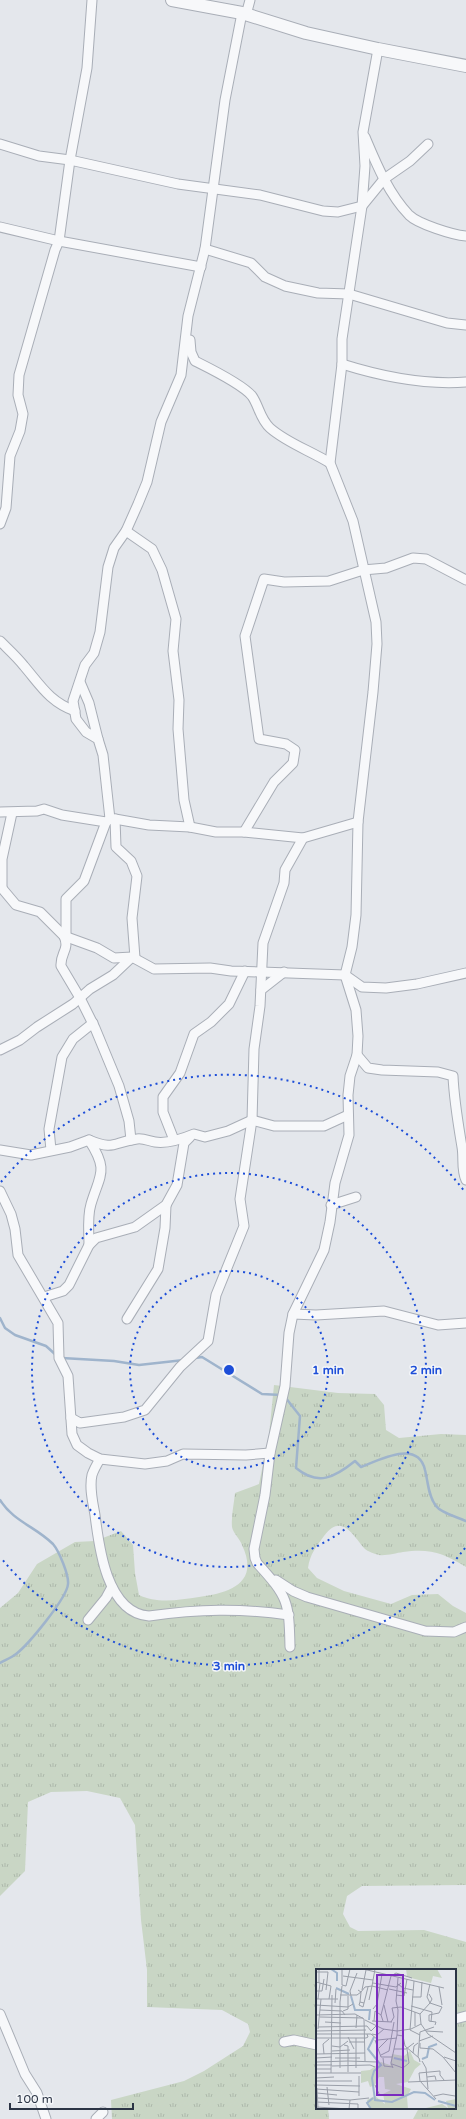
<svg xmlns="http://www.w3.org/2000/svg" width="466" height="2119" font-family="'Varela Round',sans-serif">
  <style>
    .grass { fill: url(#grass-tufts) }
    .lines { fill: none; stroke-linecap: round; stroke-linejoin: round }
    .stream { stroke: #9fb4cc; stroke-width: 2.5 }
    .minor-casing { stroke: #a9aeb7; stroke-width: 11 }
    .tertiary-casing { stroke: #a9aeb7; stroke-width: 14 }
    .minor { stroke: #f7f8fa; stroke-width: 9 }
    .tertiary { stroke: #f7f8fa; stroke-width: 12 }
    .ring { fill: none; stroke: #1d4ed8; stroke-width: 2; stroke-dasharray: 2 4 }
    .inset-river { fill: none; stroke: #9fb4cc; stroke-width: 2 }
    .inset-road { fill: none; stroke: #9a9fa9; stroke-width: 1 }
    .view { fill: #7b2cbf; fill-opacity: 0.15; stroke: #7b2cbf; stroke-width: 2 }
    .inset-edge { fill: none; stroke: #2b3445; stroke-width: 2 }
    .centre { fill: #1d4ed8; stroke: #f4f6f9; stroke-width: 2 }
    .ring-label { font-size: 12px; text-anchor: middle; font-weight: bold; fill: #1d4ed8; stroke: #f4f6f9; stroke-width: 3; stroke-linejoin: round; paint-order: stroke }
  </style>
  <defs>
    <pattern id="grass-tufts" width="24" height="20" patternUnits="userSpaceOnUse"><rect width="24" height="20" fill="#c9d6c5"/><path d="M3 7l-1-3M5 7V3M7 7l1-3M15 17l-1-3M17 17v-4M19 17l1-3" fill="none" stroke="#adb8ab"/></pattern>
  </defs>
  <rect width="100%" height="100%" fill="#e4e7ec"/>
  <path class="grass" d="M274 1385 338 1393 375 1394 384 1405 386 1430 399 1438 441 1434 466 1435V1567C444 1553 429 1548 403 1552 396 1553 386 1556 379 1555 375 1554 367 1551 365 1549 353 1536 342 1512 324 1536 316 1547 310 1554 308 1568L317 1578 344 1591 391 1604 412 1595 438 1594 453 1606 466 1613V1885L362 1886 347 1896 343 1914 350 1927 358 1931 424 1930 466 1942V2119H413L419 2108H455V1970H317V2108H328L329 2119H112L111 2100 184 2081 204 2071 243 2046 250 2032 248 2024 222 2010 147 2007V1970L141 1920 135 1825 120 1798 87 1791 51 1792 28 1802 25 1871 0 1896V1608L18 1593 37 1564 75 1542 95 1541 121 1531 133 1545 135 1573 139 1595C157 1604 179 1600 199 1597 230 1593 260 1583 242 1545 240 1539 233 1533 232 1527 231 1516 234 1504 235 1493L259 1484 269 1435Z"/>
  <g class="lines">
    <g class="stream">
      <path d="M0 1318 5 1328 15 1335 46 1346 56 1355"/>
      <path d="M62 1358 114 1361 139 1365 184 1360"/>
      <path d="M195 1358 202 1357 262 1394 281 1395"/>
      <path d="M285 1397 300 1416 296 1468C318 1486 334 1478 355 1461L361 1467C379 1460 418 1439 425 1470 428 1481 428 1496 436 1506 441 1513 457 1517 466 1521"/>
      <path d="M0 1500C13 1521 36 1527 53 1544 59 1551 69 1575 68 1584 67 1598 28 1645 16 1654 11 1658 5 1660 0 1663"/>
    </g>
    <g class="minor-casing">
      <g id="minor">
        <path d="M246 15 250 0"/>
        <path d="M365 137C376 163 388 193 409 215 418 224 453 235 466 236"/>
        <path d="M0 144 39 156 70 160 178 184 260 195 323 211 338 212 362 206 384 179 410 161 428 144"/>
        <path d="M0 227 59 241 201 267"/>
        <path d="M205 249 251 263 265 277 285 286 318 293 349 294 447 323 466 325"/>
        <path d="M190 340 191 352 195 361C209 368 242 384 252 396 259 406 260 419 270 428 287 443 311 451 330 463"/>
        <path d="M342 364C380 376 426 385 466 382"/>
        <path d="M0 524 6 508 10 456 20 431 23 414 18 395 19 375 55 250 59 241 70 160 87 68 92 0"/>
        <path d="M126 531 152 549 162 570 176 619 173 651 179 700 178 729 184 800 190 827"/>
        <path d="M0 641C8 649 17 657 24 666 41 686 50 702 75 711"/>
        <path d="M80 682 89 703 98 739"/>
        <path d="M0 812 37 811 44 809 62 815 106 822 110 819H115L149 825 190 827 216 832H244L303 838 358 822"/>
        <path d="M110 819 103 755 98 739 86 732 76 719 73 701 85 665 94 653 100 632 108 567 114 548 126 531 138 504 147 482 161 422 181 375 188 316 205 249 225 100 242 13"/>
        <path d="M115 819 116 847 131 861 137 876 132 918 135 958"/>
        <path d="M244 832 274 782 293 763 295 750 286 744 259 739 245 636 264 579 284 582 329 581 363 570 386 568 413 558 426 559 466 580"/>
        <path d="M0 886 16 905 40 912 64 936 97 948 114 958 132 957 154 969 210 968 231 971 345 975 362 987 386 988 417 984 466 973"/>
        <path d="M2 888V859L12 813"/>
        <path d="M64 936C70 950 60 953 61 966L80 998 95 1028 119 1086 129 1121 131 1140"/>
        <path d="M66 936V899L84 881 106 822"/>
        <path d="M261 990 284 972"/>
        <path d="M0 1050 20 1040 37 1027 73 1004 90 989 113 975 132 957"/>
        <path d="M357 1055 368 1068 382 1070 438 1072 453 1076C454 1100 458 1123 462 1147 464 1158 461 1170 466 1180"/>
        <path d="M174 1140 163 1112V1097L180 1073 194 1034 211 1022 229 1004 245 971"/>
        <path d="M0 1150 31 1155 70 1147 89 1140C115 1151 113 1142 137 1139 143 1138 149 1141 155 1142 168 1144 182 1139 194 1134L205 1137 228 1131 252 1120 274 1126H324L348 1115"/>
        <path d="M51 1150 49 1129 62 1057 73 1039 93 1023"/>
        <path d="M0 1191 11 1214 15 1229 18 1255 58 1323 59 1358 68 1376 72 1434 77 1445 88 1453 100 1459 145 1464 167 1461 183 1454 246 1455 270 1453"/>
        <path d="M331 1205 356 1197"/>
        <path d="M89 1245C89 1232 87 1217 91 1204 100 1174 109 1171 89 1140"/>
        <path d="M44 1297 63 1291 69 1285 89 1245 96 1238 135 1227 166 1205 177 1185 184 1143 190 1137"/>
        <path d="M293 1314 316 1315 384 1311 438 1325 466 1323"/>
        <path d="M127 1319 158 1269 165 1228 166 1205"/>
        <path d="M71 1418 80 1423 124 1417 145 1410 180 1367 208 1341 216 1295 244 1226 240 1199 252 1120 254 1049 260 1006 263 943 284 883 285 870 303 838"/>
        <path d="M100 1459C97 1464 94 1469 92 1475 89 1488 93 1503 95 1515 99 1548 107 1613 149 1616 199 1609 240 1608 289 1615"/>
        <path d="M276 1580 293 1591 307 1597 425 1631 454 1632 466 1627"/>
        <path d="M88 1620 106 1598 112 1587"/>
        <path d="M290 1647C289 1601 288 1597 257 1563L255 1558 254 1549 265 1495 270 1453 285 1386 289 1333 293 1314 324 1250 330 1222 335 1183 349 1135 348 1095 350 1076 357 1055 358 1036 356 1010 345 975 352 947 356 915 358 822 373 692 377 644 376 622 353 521 330 463 342 364V339L362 206 365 166 363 132 378 49"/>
        <path d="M0 2014 25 2074 37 2093 46 2119"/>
        <path d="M455 2019 466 2016"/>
        <path d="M284 2042 294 2040 317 2045"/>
        <path d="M96 2119 103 2112"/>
      </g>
    </g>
    <g class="tertiary-casing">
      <path id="tertiary" d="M172 0 242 13 306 33 378 49 466 66"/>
    </g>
    <use href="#minor" class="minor"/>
    <use href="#tertiary" class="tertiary"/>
  </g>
  <g class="ring">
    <circle cx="229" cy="1370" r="99"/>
    <circle cx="229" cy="1370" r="197"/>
    <path d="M465 1548A296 296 0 0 1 1 1558M1 1182A296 296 0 0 1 465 1192"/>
  </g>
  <g transform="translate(316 1969)">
    <rect width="140" height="140" fill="#e4e7ec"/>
    <path d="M90 0H121L126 9 117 7 115 14 95 9 91 7ZM94 82 98 91 105 95 99 100 92 113 80 115 95 120 91 128 92 140H53L51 131 59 127 69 135 67 125 75 121 69 120 68 108H63L59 116 54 118 52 112 45 114V102L54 101 65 93 74 96 76 85 88 87ZM140 130V140H106L126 135 132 139 130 132Z" fill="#c9d6c5"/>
    <path class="inset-river" d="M15 0 21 4V12M20 19 33 25M35 27 39 41H54L53 51M58 68 52 80 65 96 58 102 56 109 59 131 76 133 98 123 109 124 119 131M78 89 91 92M106 90 111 88 113 78 121 75M122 132 140 137M55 140 51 134 57 129"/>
    <path class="inset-road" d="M3 0V14M26 0V16L30 17 34 0M47 0 128 19M0 3H12L10 21M27 7 57 11M75 7 80 4 96 9M98 12 94 61 104 66M0 13 15 17 13 30M57 14 80 18 85 14M82 15 87 19 97 21M56 17 72 21M123 18 126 36M73 20 91 24M46 21 50 1M0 22H6L8 10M113 25 116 30 114 34 126 38 123 44 113 46V52L120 53 119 56M24 26H41L45 23 42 21M80 26 88 27 91 10M35 27 34 22 41 4M96 28H105L106 13M0 30H22M2 30 4 14M53 31 56 17M24 33 26 17M44 33 43 36 47 38 52 18M19 34 20 20M48 34 44 33 45 23 49 18 56 17 59 0M0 36 32 38 37 35M68 36 72 53M95 37 116 43 115 53M57 40 61 35 66 5M4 41 26 42 29 46M27 42 32 40V27M99 43V57M0 46 39 45 48 50 49 92M4 48 47 49M49 51 67 60 81 62 95 60 105 55 112 65 140 84M56 52 76 53M58 52 59 42 65 46M67 52 65 46 75 7M9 53 25 54M75 53 78 48 76 39 85 38 104 45M105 55 104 45 114 34 111 28 114 15M2 58 51 57 55 62 61 56M40 59 41 46M2 60 5 30M0 62 50 61M110 62 127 63M1 65H55L62 71 81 69M56 65 61 66 68 60M81 66 87 67 89 77 103 89 104 93M32 68 38 80M0 69H50L52 68 51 65M59 71 65 88H76M103 72 117 67M33 73H48M104 74V79L117 80 127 88 140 104M28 76 32 77V92L61 93M16 77 24 78 32 72M63 79 72 70M78 80H90L98 74M16 82 34 81M97 84 98 77 102 74M0 85 49 84M8 85 7 75 13 70M65 86 73 82 78 53M102 88 104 63 118 58M128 88 140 92M0 89 16 88M19 89H44M67 89 68 97 77 98M106 92 110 99 112 120M0 93 32 92V103M76 95 87 99 93 94 91 80M0 96H16M16 97 54 96 59 98M24 99V33M40 99V69M77 99 75 94 81 66 82 41 80 32 82 9M0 100H15M0 104H45M15 104 16 26M43 107V127M111 108 119 107 120 111M0 109 18 108M0 112H36M92 113 140 111M0 116 44 117M59 116 64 127M11 118 13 136M1 119 2 140M0 120 43 123M1 124 21 126M118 127 127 125 139 127M120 130 104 112 103 104 124 102V106L128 111M34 131 53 129M0 133 42 135V140M0 138 33 140 34 131 2 129"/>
    <path class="view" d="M61 6H87V126H61Z"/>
    <rect width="140" height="140" class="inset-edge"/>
  </g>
  <circle cx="229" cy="1370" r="6" class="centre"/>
  <g class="ring-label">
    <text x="328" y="1374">1 min</text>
    <text x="426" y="1374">2 min</text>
    <text x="229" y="1670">3 min</text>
  </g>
  <path d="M10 2103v6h123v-6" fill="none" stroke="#2b3445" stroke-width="2"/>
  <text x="16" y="2103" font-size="12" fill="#2b3445" stroke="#f4f6f9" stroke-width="3" paint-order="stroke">100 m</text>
</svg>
